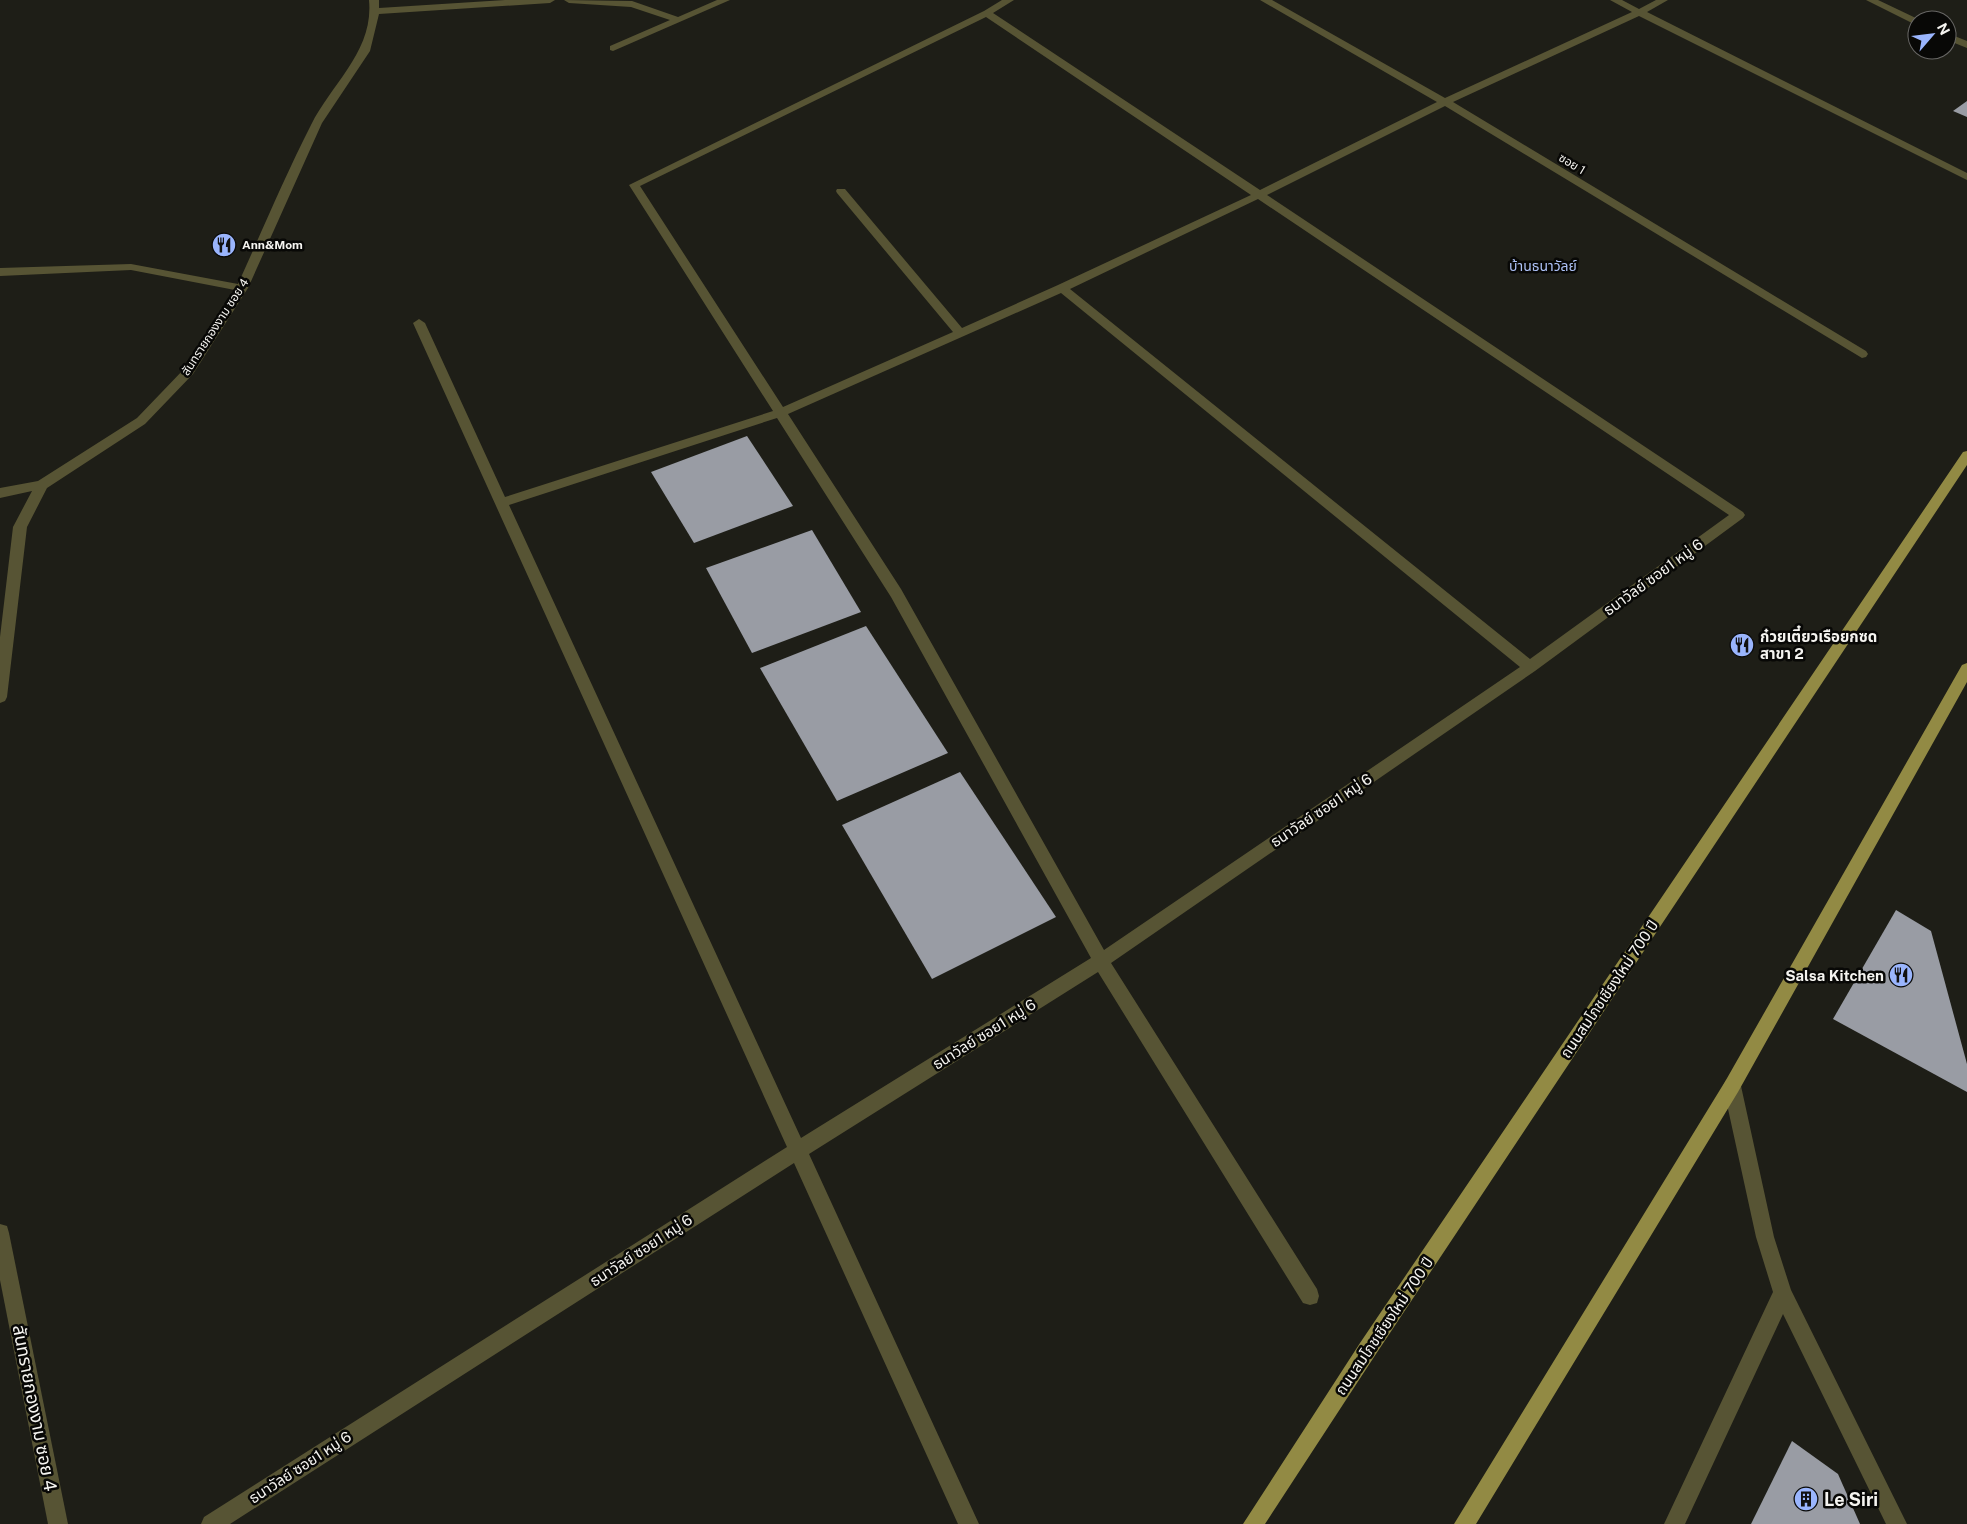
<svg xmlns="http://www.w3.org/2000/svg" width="1967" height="1524" font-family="'Public Sans','Noto Sans Thai',sans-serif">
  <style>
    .building { fill: #999ca4 }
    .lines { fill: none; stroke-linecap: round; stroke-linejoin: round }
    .minor { fill: #575434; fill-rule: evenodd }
    .major { fill: #928a44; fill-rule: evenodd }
    .labels { text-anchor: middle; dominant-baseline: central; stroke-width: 5; stroke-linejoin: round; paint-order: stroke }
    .far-street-label { font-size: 12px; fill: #f5f4f0; stroke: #080806 }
    .far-poi-label { font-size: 12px; font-weight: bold; fill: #f5f4f0; stroke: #080806; text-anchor: start }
    .far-neighbourhood-label { font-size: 14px; fill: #aec2f8; stroke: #080806 }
    .street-label { font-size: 15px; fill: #f5f4f0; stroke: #080806 }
    .poi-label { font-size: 15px; font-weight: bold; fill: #f5f4f0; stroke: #080806; text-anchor: start }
    .near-street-label { font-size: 18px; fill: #f5f4f0; stroke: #080806 }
    .near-poi-label { font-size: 18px; font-weight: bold; fill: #f5f4f0; stroke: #080806; text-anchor: start }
  </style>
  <rect width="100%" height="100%" fill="#1e1e17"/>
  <g class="building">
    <path d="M1967 101V117L1953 111Z"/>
    <path d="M747 436 793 506 694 543 651 472Z"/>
    <path d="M812 530 861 612 752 653 706 568Z"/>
    <path d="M866 626 948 753 837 801 760 668Z"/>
    <path d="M960 772 1056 917 932 979 842 825Z"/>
    <path d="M1896 910 1931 931 1967 1064V1092L1833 1019Z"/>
    <path d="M1792 1441 1838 1474 1860 1524H1751Z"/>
  </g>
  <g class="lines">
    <g class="minor">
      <path d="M369 0H379V8L505 0H555L550 3 379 14 370 51 322 123 248 288 193 374 145 424 47 488 27 527 7 697 5 701 0 703V637L13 527 32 491 0 498V488L38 481 137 418 185 368 235 290 131 270 0 276V268L131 264 238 284C262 231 285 176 311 125 332 83 374 51 369 0Z"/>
      <path d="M564 0 632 1 678 17 717 0H730L613 51 610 50V46L670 20 631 7 569 3Z"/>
      <path d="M1002 0H1014L993 13 1260 190 1437 102 1260 0H1272L1445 98 1632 12 1610 0H1622L1639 9 1656 0H1668L1647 12 1967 173V180L1639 16 1453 102 1866 351 1868 354 1866 357 1862 358 1445 106 1267 195 1743 512 1745 515 1743 518 1535 671 1111 963 1317 1289 1319 1296 1317 1303 1310 1305 1303 1303 1098 972 809 1154 979 1524H958L794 1163 230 1524H201L204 1517 787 1147 413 323 419 319 425 323 505 497 773 411 629 185 984 11ZM986 17 1251 195 1058 285 962 328 845 189H837L836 191 837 193 953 332 783 407 640 186ZM1258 199 1729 515 1530 659 1070 289ZM1061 293 1520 667 1104 950 901 589 788 414ZM777 418 891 597 1091 958 801 1138 509 505Z"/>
      <path d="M1866 0H1878L1920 20H1917V25L1914 24Z"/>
      <path d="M1947 33 1967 41V48L1947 40Z"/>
      <path d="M1732 1078 1738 1080 1741 1086 1774 1237 1791 1290 1907 1524H1886L1783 1314 1685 1524H1664L1773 1292 1756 1237 1723 1086 1726 1080Z"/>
      <path d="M0 1224 7 1226 9 1233 68 1524H48L0 1280Z"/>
    </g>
    <g class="major">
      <path d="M1967 451V465L1374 1357 1265 1524H1243L1360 1343 1963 452Z"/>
      <path d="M1967 663V682L1738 1092 1476 1524H1454L1726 1080 1962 665Z"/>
    </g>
  </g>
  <defs>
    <g id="restaurant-disc" transform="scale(1.25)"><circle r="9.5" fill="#9ab5fd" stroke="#080806"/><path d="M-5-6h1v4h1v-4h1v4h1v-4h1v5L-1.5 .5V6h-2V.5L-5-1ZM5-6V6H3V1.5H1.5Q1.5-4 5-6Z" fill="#111"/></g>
    <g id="building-disc" transform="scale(1.25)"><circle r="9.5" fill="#9ab5fd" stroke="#080806"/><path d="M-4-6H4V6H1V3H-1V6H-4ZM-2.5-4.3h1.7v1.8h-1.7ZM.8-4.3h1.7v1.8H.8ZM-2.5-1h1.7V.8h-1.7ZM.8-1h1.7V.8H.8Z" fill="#111"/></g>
  </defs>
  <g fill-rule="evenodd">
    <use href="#restaurant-disc" x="224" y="245"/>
    <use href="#restaurant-disc" x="1742" y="645"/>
    <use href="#restaurant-disc" x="1901" y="975"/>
    <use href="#building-disc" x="1806" y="1499"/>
  </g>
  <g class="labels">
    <g class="far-street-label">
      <text transform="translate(1572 164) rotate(31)">ซอย 1</text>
      <text transform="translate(215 327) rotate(-57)">สันทรายกองงาม ซอย 4</text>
    </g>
    <g class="far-poi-label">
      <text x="242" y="245">Ann&amp;Mom</text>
    </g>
    <g class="far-neighbourhood-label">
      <text x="1543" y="266">บ้านธนาวัลย์</text>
    </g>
    <g class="street-label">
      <text transform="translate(1653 577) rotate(-36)">ธนาวัลย์ ซอย1 หมู่ 6</text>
      <text transform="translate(1321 810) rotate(-34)">ธนาวัลย์ ซอย1 หมู่ 6</text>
      <text transform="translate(1609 989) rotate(-56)">ถนนสมโภชเชียงใหม่ 700 ปี</text>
      <text transform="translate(984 1034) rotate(-32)">ธนาวัลย์ ซอย1 หมู่ 6</text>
      <text transform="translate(641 1250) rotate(-33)">ธนาวัลย์ ซอย1 หมู่ 6</text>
      <text transform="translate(1384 1326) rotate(-56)">ถนนสมโภชเชียงใหม่ 700 ปี</text>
      <text transform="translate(300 1467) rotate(-33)">ธนาวัลย์ ซอย1 หมู่ 6</text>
    </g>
    <g class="poi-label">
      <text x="1760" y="636">ก๋วยเตี๋ยวเรือยกซด<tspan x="1760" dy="17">สาขา 2</tspan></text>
      <text x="1884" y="975" text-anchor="end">Salsa Kitchen</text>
    </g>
    <g class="near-street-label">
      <text transform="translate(35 1408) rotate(79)">สันทรายกองงาม ซอย 4</text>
    </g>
    <g class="near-poi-label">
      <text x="1824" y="1499">Le Siri</text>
    </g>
  </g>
  <g transform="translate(1932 35) rotate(62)"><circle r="24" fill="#080806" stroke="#676664"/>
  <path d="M0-4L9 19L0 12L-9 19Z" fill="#9ab5fd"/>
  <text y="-8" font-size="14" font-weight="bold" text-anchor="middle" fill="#f5f4f0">N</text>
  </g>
</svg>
